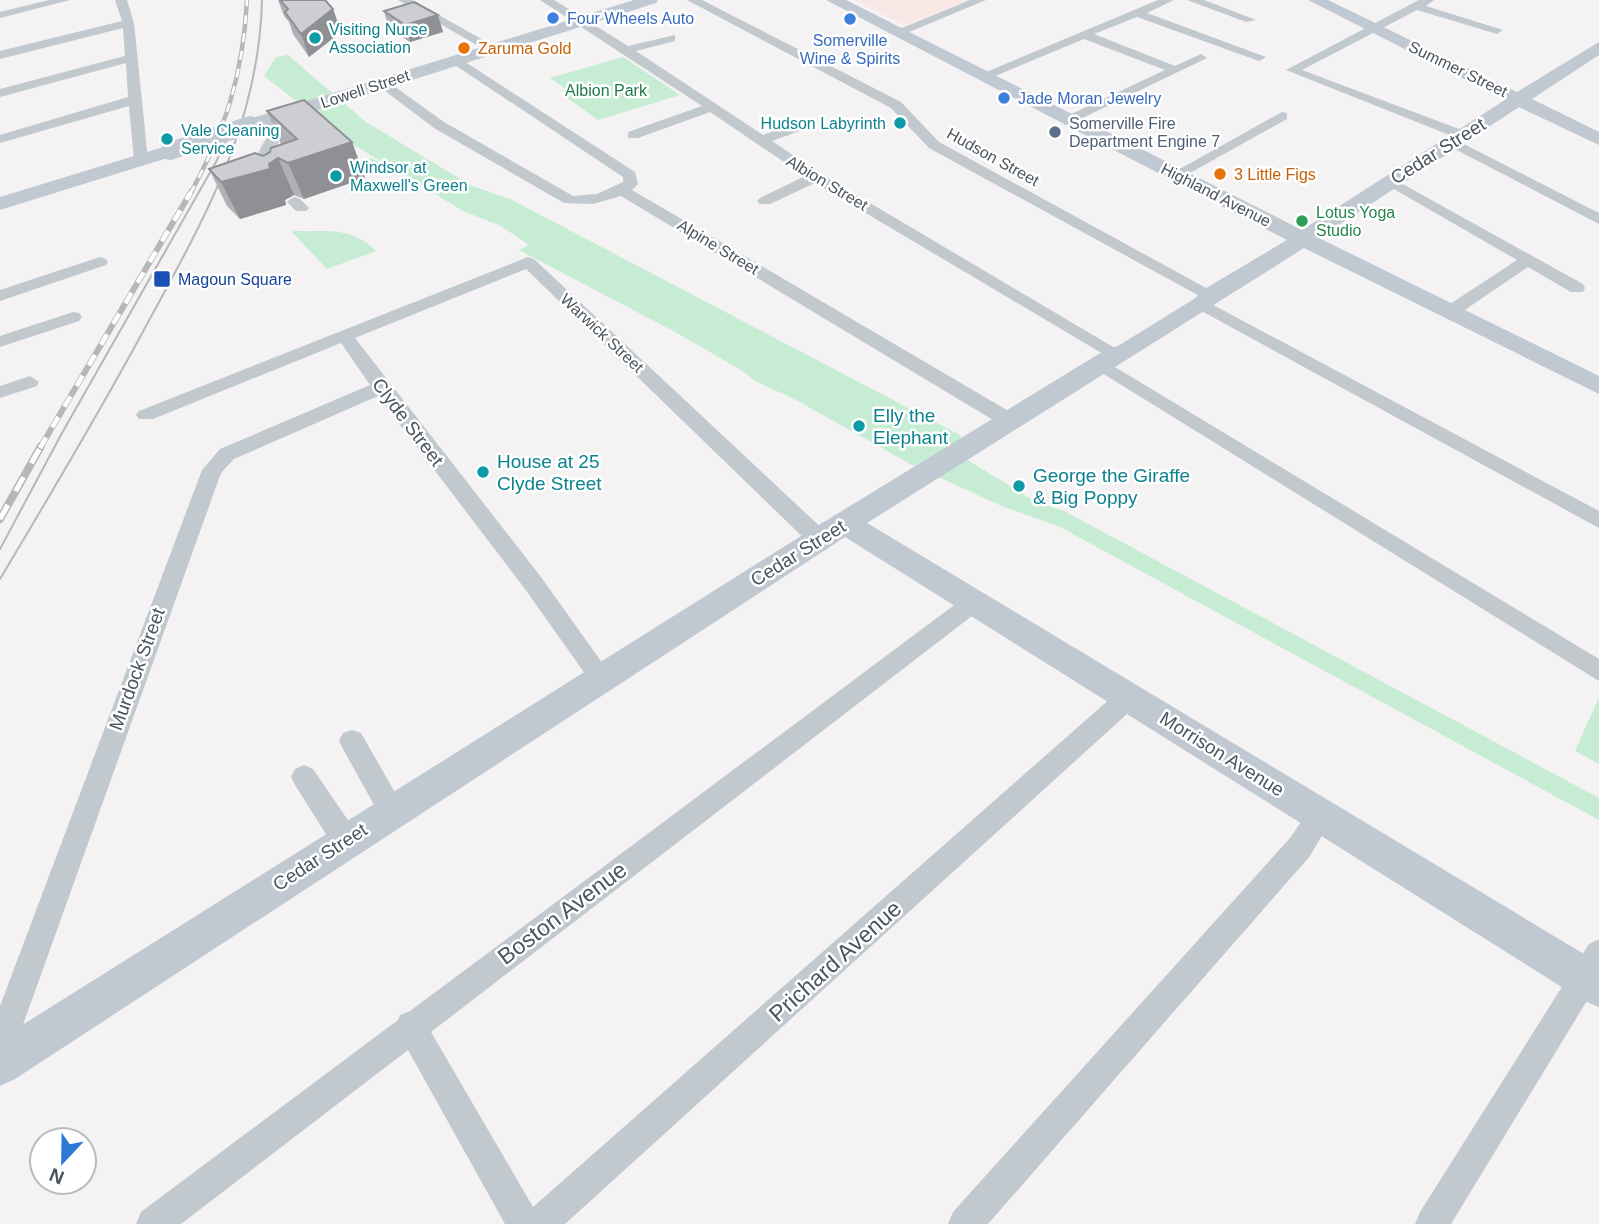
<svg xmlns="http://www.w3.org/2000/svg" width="1599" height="1224" font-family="Helvetica,sans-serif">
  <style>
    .medical { fill: #fae8e6 }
    .green { fill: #c6ecd4 }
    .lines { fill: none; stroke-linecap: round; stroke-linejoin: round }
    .street { fill: #c1c9cf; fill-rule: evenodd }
    .secondary { fill: #c0c8d1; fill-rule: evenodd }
    .tram { stroke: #b5b7bb; stroke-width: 2 }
    .rail-far2-casing { stroke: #b5b7bb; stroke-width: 4.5 }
    .rail-far1-casing { stroke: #b5b7bb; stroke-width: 6 }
    .rail-casing { stroke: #b5b7bb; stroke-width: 8 }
    .rail-far2 { stroke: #fff; stroke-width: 2.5; stroke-dasharray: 9; stroke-linecap: butt }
    .rail-far1 { stroke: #fff; stroke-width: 4.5; stroke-dasharray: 12; stroke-linecap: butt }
    .rail { stroke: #fff; stroke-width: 5; stroke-dasharray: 16; stroke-linecap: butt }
    .secondary-bridge { stroke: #c0c8d1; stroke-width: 18 }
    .wall { fill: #afb1b6 }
    .shaded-wall { fill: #8f9094 }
    .building { fill: #ccced4; stroke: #8f9094; stroke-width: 2 }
    .shop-dot { fill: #3f7fe0; stroke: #fff; stroke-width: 2.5 }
    .culture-dot { fill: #0f9aa8; stroke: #fff; stroke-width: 2.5 }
    .food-dot { fill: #e8710a; stroke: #fff; stroke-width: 2.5 }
    .service-dot { fill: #5c6f8a; stroke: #fff; stroke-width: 2.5 }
    .leisure-dot { fill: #2e9e5b; stroke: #fff; stroke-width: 2.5 }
    .transit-dot { fill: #1a4fb4; stroke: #fff; stroke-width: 2.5 }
    .labels { text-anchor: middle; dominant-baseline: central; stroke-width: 5; stroke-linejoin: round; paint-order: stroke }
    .far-shop-label { font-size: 16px; fill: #366cbe; stroke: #fff; text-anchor: start }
    .far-culture-label { font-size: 16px; fill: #0d838f; stroke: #fff; text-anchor: start }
    .far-food-label { font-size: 16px; fill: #c56008; stroke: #fff; text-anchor: start }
    .far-street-label { font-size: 16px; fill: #4b555e; stroke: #fff }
    .far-park-label { font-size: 16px; fill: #217a4c; stroke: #fff }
    .far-service-label { font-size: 16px; fill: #4e5e75; stroke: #fff; text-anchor: start }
    .far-leisure-label { font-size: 16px; fill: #27864d; stroke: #fff; text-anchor: start }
    .far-transit-label { font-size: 16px; fill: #164399; stroke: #fff; text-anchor: start }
    .street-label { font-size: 19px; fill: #4b555e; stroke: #fff }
    .culture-label { font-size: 19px; fill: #0d838f; stroke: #fff; text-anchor: start }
    .near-street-label { font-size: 23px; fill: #4b555e; stroke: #fff }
  </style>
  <rect width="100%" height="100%" fill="#f4f2f2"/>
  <path class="medical" d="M854 0H969L904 25Z"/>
  <g class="green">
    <path d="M288 55 366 122 472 186 510 199 960 435 966 459 1036 502 1064 511 1599 798V820L1060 527 1004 507 912 465 796 400 757 382 741 370 677 333 519 250 529 245 501 226 463 211 386 164 377 171 359 163 370 158 384 163 349 142 264 76 276 57Z"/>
    <path d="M623 57 680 95 598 120 566 97 573 94 550 78Z"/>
    <path d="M295 231C327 232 351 226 376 251L327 269 292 232Z"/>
    <path d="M1599 697V764L1575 751Z"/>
  </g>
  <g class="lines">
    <g class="street">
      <path d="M49 0H70L0 18V12Z"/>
      <path d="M115 0H127L134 23 148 160 146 163H136L134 160 129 106 0 143V135L128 97 126 63 0 97V89L125 56 123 28 0 59V51L122 21Z"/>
      <path d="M398 0H412L501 50 491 53Z"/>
      <path d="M540 0H554L628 46 675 35V41L636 51 763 135 806 119H816V125L772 141 821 174 1125 354 1116 360 1110 358 815 183 770 204H760L757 201 760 198 805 176 710 112 638 138H628V132L702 106Z"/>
      <path d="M687 0H702L901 102 939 142 1219 295 1211 300 1205 299 929 148 891 108Z"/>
      <path d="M970 0H986L902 35 892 32Z"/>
      <path d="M1158 0H1174L1147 13 1266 57 1260 61 1256 60 1137 17 1094 34 1175 66 1201 54 1207 58 1070 124 1065 123V117L1165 70 1084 39 988 79 983 80 977 76Z"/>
      <path d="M1187 0H1204L1256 20 1246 22Z"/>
      <path d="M1419 0H1434L1426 6 1503 30 1497 34 1417 10 1302 70 1467 132V138H1457L1286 70Z"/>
      <path d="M456 56 635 172 638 184 632 190 1017 416 1020 421 1017 426H1003L621 196 593 204 564 203 434 128 376 84 377 81H387L444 122 573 196 597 194 623 182V177L452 63 450 60Z"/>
      <path d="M1282 112 1287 113V119L1181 178H1171L1169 175Z"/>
      <path d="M269 115 274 116 286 133C270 153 263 159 280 182L273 186C246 177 257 147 272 132L262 119Z"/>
      <path d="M1452 138 1599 213V224L1447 145 1445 142Z"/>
      <path d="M1390 177 1583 284 1585 288 1583 292H1571L1528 267 1456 316H1444L1441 312 1444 308 1517 260 1385 184 1383 181 1385 178Z"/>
      <path d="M295 197 300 199 309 208 306 211H296L287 202 290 199Z"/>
      <path d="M100 257 106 259 108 262 106 265 0 301V290Z"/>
      <path d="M528 257 534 259 827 533 830 539 827 545 819 547 811 545 526 269 355 338 541 577 613 678 609 685 601 688 593 685 525 589 378 396 234 459 221 473 15 1047 11 1058 0 1062V1006L202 470 220 449 370 385 341 343 153 419H139L136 415 139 411Z"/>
      <path d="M1202 299 1599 511V528L1196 308 1194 304 1196 300Z"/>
      <path d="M73 312 79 313 82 317 79 321 0 347V336Z"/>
      <path d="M1100 358 1599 659V681L1094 368 1091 364 1094 360Z"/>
      <path d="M30 376 39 382 37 386 0 398V386Z"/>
      <path d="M973 594 981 597 984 603 981 609 431 1032 533 1207 1120 690 1129 687 1138 690 1141 697 1138 704 565 1224H505L408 1050 181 1224H136L141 1212 398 1020 400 1015 410 1011 965 597Z"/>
      <path d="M352 730 361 733 401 803 405 812 401 821 392 824 383 821 343 749 339 741 343 733Z"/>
      <path d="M304 765 313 769 356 832 360 841 356 850 346 854 336 850 295 785 291 777 295 769Z"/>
      <path d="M1321 803 1330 806 1334 815 1310 856 988 1224H948L953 1212 1290 838 1312 806Z"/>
      <path d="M1599 939V981L1451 1224H1415L1420 1212 1589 944Z"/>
    </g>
    <g class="secondary">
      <path d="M634 0H658L656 3 257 129H243L241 125 243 121Z"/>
      <path d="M826 0H846L1302 230 1505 100 1308 0H1328L1517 92 1599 42V55L1532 99 1599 132V145L1519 107 1319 238 1599 376V394L1304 248 867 523 1599 963V1007L1584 1001 845 537 15 1079 0 1086V1039L809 531 1107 349 1118 346 1194 299 1203 290 1287 240Z"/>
      <path d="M170 145 177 147 180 151 177 155 0 210V197Z"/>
    </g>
    <g class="tram">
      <path d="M0 549 62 433 216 162 230 132"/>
      <path d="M0 579C50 495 100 412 146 326 204 219 259 125 262 0"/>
    </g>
    <g class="rail-far2-casing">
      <path id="rail-far2" d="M190 194C226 128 243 75 247 0"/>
    </g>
    <g class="rail-far1-casing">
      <path id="rail-far1" d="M40 448 191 192"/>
    </g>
    <g class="rail-casing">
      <path id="rail" d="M0 519 41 446"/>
    </g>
    <use href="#rail-far2" class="rail-far2"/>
    <use href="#rail-far1" class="rail-far1"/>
    <use href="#rail" class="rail"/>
    <path class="secondary-bridge" d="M170 151 250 125"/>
  </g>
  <g class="wall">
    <path d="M278 0H325L333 9 341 32 309 57 293 34 289 22 284 16Z"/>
    <path d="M384 11 443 32 410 42 389 29Z"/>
    <path d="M267 111 352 142 365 178 304 199 294 195 285 200 286 205 240 219 227 206 209 169 263 156 281 144Z"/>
  </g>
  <g class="shaded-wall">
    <path d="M333 9 341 32 309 57 301 34Z"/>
    <path d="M438 15 443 32 410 42 405 25Z"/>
    <path d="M352 142 365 178 304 199 288 163Z"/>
    <path d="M278 158 294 195 285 200 286 205 240 219 221 182 269 164Z"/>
  </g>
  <g class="building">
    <path d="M280 0H325L333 9 301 34 285 12 288 9Z"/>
    <path d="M414 2 438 15 405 25 384 11Z"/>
    <path d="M304 100 352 142 288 163 278 158 269 164 270 169 221 182 209 169 255 153 263 156 270 152 271 148 297 139 267 111Z"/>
  </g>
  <g class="shop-dot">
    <circle cx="553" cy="18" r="7"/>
    <circle cx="850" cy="19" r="7"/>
    <circle cx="1004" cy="98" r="7"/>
  </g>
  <g class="culture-dot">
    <circle cx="315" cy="38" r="7"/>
    <circle cx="900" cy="123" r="7"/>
    <circle cx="167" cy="139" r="7"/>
    <circle cx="336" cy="176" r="7"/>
    <circle cx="859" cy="426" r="7"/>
    <circle cx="483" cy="472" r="7"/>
    <circle cx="1019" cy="486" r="7"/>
  </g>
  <g class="food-dot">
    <circle cx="464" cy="48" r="7"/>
    <circle cx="1220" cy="174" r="7"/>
  </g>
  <circle class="service-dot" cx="1055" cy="132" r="7"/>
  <circle class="leisure-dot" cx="1302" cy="221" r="7"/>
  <rect class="transit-dot" x="153" y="270" width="18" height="18" rx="3.5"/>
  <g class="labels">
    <g class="far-shop-label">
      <text x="567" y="18">Four Wheels Auto</text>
      <text x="850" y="40" text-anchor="middle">Somerville<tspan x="850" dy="18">Wine &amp; Spirits</tspan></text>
      <text x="1018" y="98">Jade Moran Jewelry</text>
    </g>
    <g class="far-culture-label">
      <text x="329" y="29">Visiting Nurse<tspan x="329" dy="18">Association</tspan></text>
      <text x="886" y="123" text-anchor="end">Hudson Labyrinth</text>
      <text x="181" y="130">Vale Cleaning<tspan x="181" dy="18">Service</tspan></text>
      <text x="350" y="167">Windsor at<tspan x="350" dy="18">Maxwell's Green</tspan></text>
    </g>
    <g class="far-food-label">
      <text x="478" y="48">Zaruma Gold</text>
      <text x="1234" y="174">3 Little Figs</text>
    </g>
    <g class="far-street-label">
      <text transform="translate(1458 69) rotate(26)">Summer Street</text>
      <text transform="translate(365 89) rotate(-18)">Lowell Street</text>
      <text transform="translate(993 157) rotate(29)">Hudson Street</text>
      <text transform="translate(827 183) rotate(31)">Albion Street</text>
      <text transform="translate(1216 195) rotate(27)">Highland Avenue</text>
      <text transform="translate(718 247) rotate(31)">Alpine Street</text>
      <text transform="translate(602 333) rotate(43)">Warwick Street</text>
    </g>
    <g class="far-park-label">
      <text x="606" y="90">Albion Park</text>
    </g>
    <g class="far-service-label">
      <text x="1069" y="123">Somerville Fire<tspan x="1069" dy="18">Department Engine 7</tspan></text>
    </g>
    <g class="far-leisure-label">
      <text x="1316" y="212">Lotus Yoga<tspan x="1316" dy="18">Studio</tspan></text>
    </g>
    <g class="far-transit-label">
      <text x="178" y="279">Magoun Square</text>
    </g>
    <g class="street-label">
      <text transform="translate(1438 151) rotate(-32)">Cedar Street</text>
      <text transform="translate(408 422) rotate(53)">Clyde Street</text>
      <text transform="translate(798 553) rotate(-32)">Cedar Street</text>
      <text transform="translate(137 669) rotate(-70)">Murdock Street</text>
      <text transform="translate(1222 754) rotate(32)">Morrison Avenue</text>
      <text transform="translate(320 857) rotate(-33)">Cedar Street</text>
    </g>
    <g class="culture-label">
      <text x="873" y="415">Elly the<tspan x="873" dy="22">Elephant</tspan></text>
      <text x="497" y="461">House at 25<tspan x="497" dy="22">Clyde Street</tspan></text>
      <text x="1033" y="475">George the Giraffe<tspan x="1033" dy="22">&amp; Big Poppy</tspan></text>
    </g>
    <g class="near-street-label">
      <text transform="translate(562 913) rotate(-37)">Boston Avenue</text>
      <text transform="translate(835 961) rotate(-42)">Prichard Avenue</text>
    </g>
  </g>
  <g transform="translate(63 1161) rotate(202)"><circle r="33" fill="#ffffff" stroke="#b7bbbf" stroke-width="2"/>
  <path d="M0-5L12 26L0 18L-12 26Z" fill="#2b78d5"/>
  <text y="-10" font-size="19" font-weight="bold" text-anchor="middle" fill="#4b555e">N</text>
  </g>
</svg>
